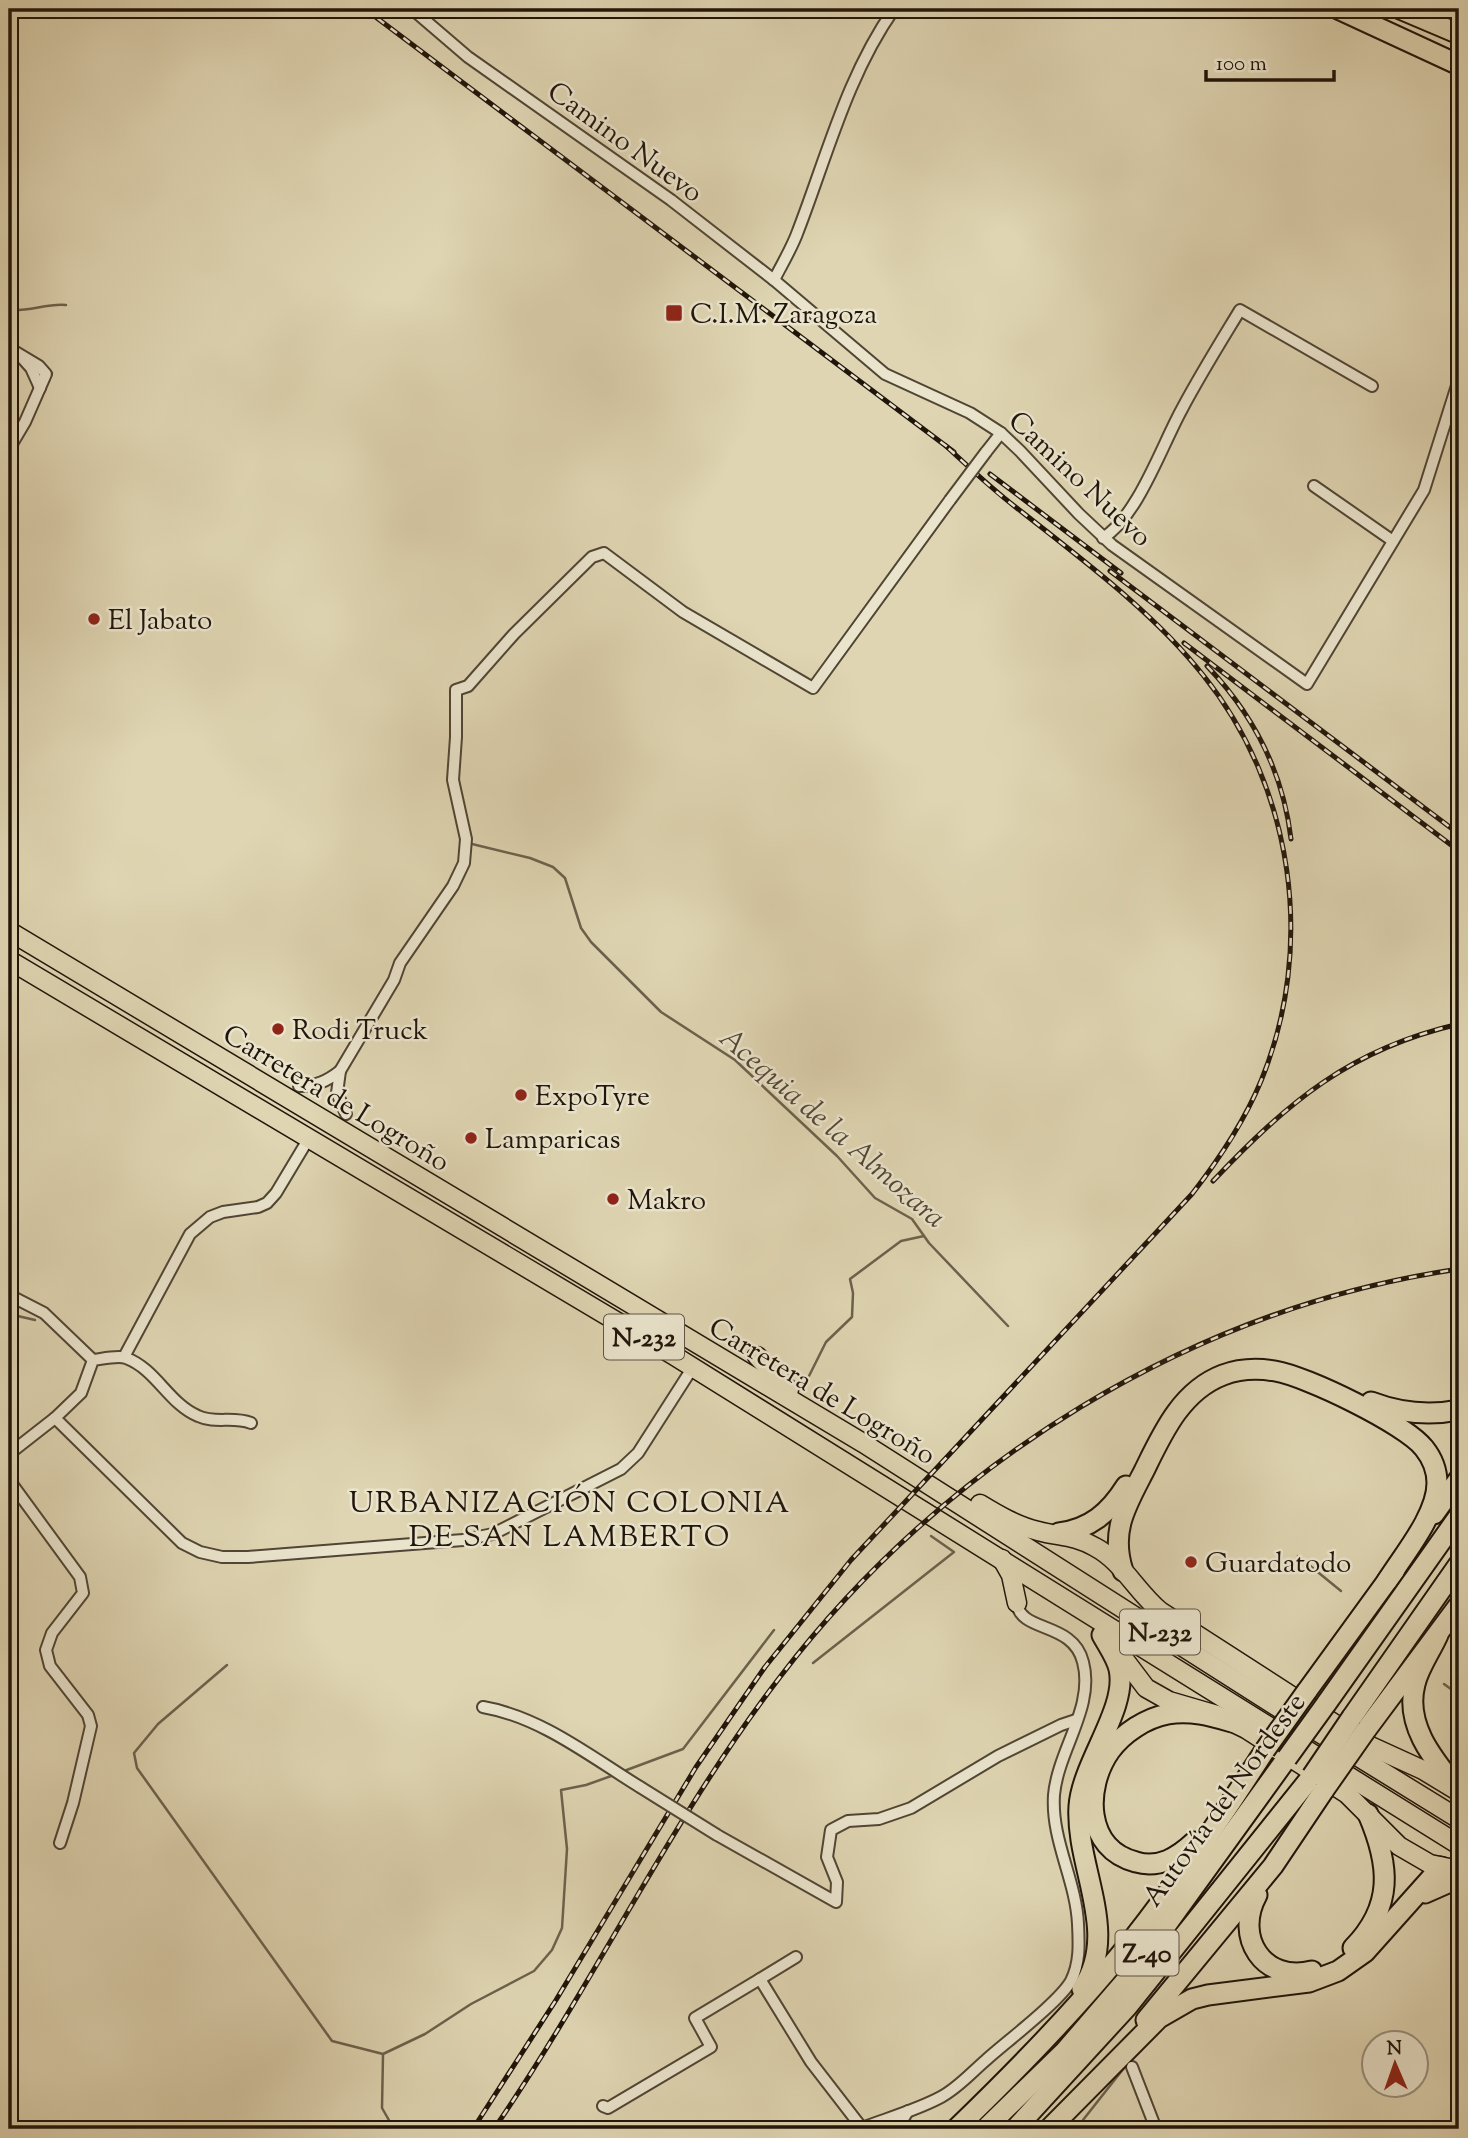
<svg xmlns="http://www.w3.org/2000/svg" width="1468" height="2138" font-family="'Sorts Mill Goudy',serif">
  <style>
    .lines { fill: none; stroke-linecap: round; stroke-linejoin: round }
    .stream { stroke: #6c614d; stroke-width: 2.5 }
    .minor-casing { stroke: #504534; stroke-width: 14 }
    .trunk-casing { stroke: #20150a; stroke-width: 21 }
    .motorway-casing { stroke: #20150a; stroke-width: 23 }
    .minor { stroke: #eae4cd; stroke-width: 10 }
    .trunk { stroke: #dfd5b2; stroke-width: 18 }
    .motorway { stroke: #dfd5b2; stroke-width: 19 }
    .rail-casing { stroke: #20150a; stroke-width: 5 }
    .rail { stroke: #eae4cd; stroke-width: 2.5; stroke-dasharray: 8; stroke-linecap: butt }
    .minor-bridge-casing { stroke: #504534; stroke-width: 14; stroke-linecap: butt }
    .motorway-bridge-casing { stroke: #20150a; stroke-width: 23; stroke-linecap: butt }
    .minor-bridge { stroke: #eae4cd; stroke-width: 10 }
    .motorway-bridge { stroke: #dfd5b2; stroke-width: 19 }
    .poi-dot { fill: #8f2418; stroke: #eae4cd; stroke-width: 2.5 }
    .labels { text-anchor: middle; stroke-width: 5; stroke-linejoin: round; paint-order: stroke }
    .shield { fill: #eae4cd; stroke: #5d5344; stroke-width: 2 }
    .shield-label { font-size: 26px; font-weight: bold; fill: #20150a }
    .street-label { font-size: 28px; fill: #20150a; stroke: #eae4cd }
    .poi-label { font-size: 28px; fill: #20150a; stroke: #eae4cd; text-anchor: start }
    .water-label { font-size: 30px; font-style: italic; fill: #524836; stroke: #eae4cd }
    .neighbourhood-label { font-size: 30px; letter-spacing: 2px; fill: #20150a; stroke: #eae4cd }
  </style>
  <rect width="100%" height="100%" fill="#dfd5b2"/>
  <filter id="stains"><feTurbulence type="fractalNoise" baseFrequency=".00286" numOctaves="4"/><feColorMatrix values="0 0 0 0 .2 0 0 0 0 .09 0 0 0 0 .02 0 0 0 .5 -.17"/></filter>
  <radialGradient id="worn" r=".72"><stop offset=".6" stop-color="#630" stop-opacity="0"/><stop offset="1" stop-color="#630" stop-opacity=".3"/></radialGradient>
  <g class="lines">
    <g class="stream">
      <path d="M9 310C29 312 47 303 66 305"/>
      <path d="M472 844 530 858 553 867 565 878 581 928 591 942 661 1012 735 1060 837 1156 875 1198 912 1219 929 1243 1008 1326"/>
      <path d="M9 1314 35 1320"/>
      <path d="M809 1376 826 1342 852 1317 853 1293 850 1279 901 1241 924 1236"/>
      <path d="M1298 1556 1341 1591"/>
      <path d="M813 1663 954 1552 931 1536"/>
      <path d="M227 1665 158 1724 134 1753 137 1768 332 2041 383 2054 425 2034 471 2004 534 1971 552 1950 562 1928 567 1849 561 1790 586 1785 614 1775"/>
      <path d="M1444 1684 1459 1695"/>
      <path d="M624 1771 683 1749 774 1630"/>
      <path d="M383 2055 382 2108 394 2129"/>
      <path d="M1083 2120 1124 2068"/>
    </g>
    <defs>
      <g id="minor">
        <path d="M412 9 468 57 671 200 774 280 885 374 970 413 1001 433 1020 451 1079 514 1112 545 1307 684 1424 490 1459 379"/>
        <path d="M774 280C782 264 792 248 798 231 827 156 847 76 894 9"/>
        <path d="M9 348 39 366 46 374 25 422 9 449"/>
        <path d="M23 359 31 368 40 388"/>
        <path d="M986 452 1001 433"/>
        <path d="M1314 486 1393 541"/>
        <path d="M1103 538C1138 516 1162 445 1182 409 1200 375 1220 343 1240 310L1372 386"/>
        <path d="M340 1071 394 980 400 963 453 886 464 863 466 839 453 780 456 737V690L468 686 514 634 592 557 604 553 683 612 813 688 950 500"/>
        <path d="M299 1086C317 1086 327 1081 340 1071L337 1093 346 1114"/>
        <path d="M9 1295 44 1313 93 1360"/>
        <path d="M124 1357 190 1234 210 1217 223 1212 258 1207 267 1203 276 1193 309 1138"/>
        <path d="M55 1418 182 1543 200 1552 222 1557H248L463 1540 493 1534 621 1469 638 1453 693 1367"/>
        <path d="M9 1454 55 1418 81 1393 93 1360C102 1359 118 1355 126 1358 156 1369 169 1404 198 1416 215 1424 233 1416 251 1423"/>
        <path d="M9 1480 80 1577 83 1593 52 1633 46 1650 50 1666 88 1715 91 1726 73 1803 60 1843"/>
        <path d="M483 1707C541 1717 591 1757 640 1787"/>
        <path d="M717 1835 836 1902 837 1882 827 1857 831 1830 848 1821 879 1819 911 1808 998 1756 1061 1725 1076 1720"/>
        <path d="M796 1957 760 1979 811 2062 862 2128C888 2118 917 2110 941 2097 958 2088 972 2072 986 2060 1006 2042 1059 2002 1071 1981 1080 1963 1079 1944 1078 1924 1076 1880 1051 1840 1054 1795 1058 1750 1095 1707 1083 1662 1073 1621 1020 1633 1017 1603"/>
        <path d="M1132 2067 1156 2129"/>
        <path d="M603 2106 608 2108 711 2047 695 2018 760 1979"/>
        <path d="M897 2129 908 2111"/>
      </g>
      <g id="trunk">
        <path d="M9 931 863 1443 1263 1698 1459 1819"/>
        <path d="M9 960 673 1355 1459 1845"/>
        <path d="M757 1356 789 1390"/>
        <path d="M980 1504C998 1515 1017 1526 1038 1531 1060 1537 1074 1535 1095 1547 1122 1561 1136 1591 1160 1611L1366 1744 1423 1770 1456 1790"/>
        <path d="M1002 1559 1011 1575 1017 1603"/>
        <path d="M1115 1647 1146 1688 1169 1701 1217 1715 1246 1729 1347 1794 1399 1846 1430 1864 1459 1870"/>
      </g>
      <g id="motorway">
        <path d="M1338 9 1459 65"/>
        <path d="M1400 9 1459 34"/>
        <path d="M1371 1402C1400 1413 1429 1416 1459 1410"/>
        <path d="M1434 1514 1459 1479"/>
        <path d="M1059 1533C1090 1529 1109 1513 1126 1486"/>
        <path d="M1123 1571C1110 1531 1126 1506 1144 1471 1162 1434 1181 1391 1223 1375 1239 1369 1257 1368 1275 1371 1306 1376 1405 1424 1424 1448 1432 1458 1437 1471 1437 1483 1437 1515 1404 1554 1387 1581"/>
        <path d="M1438 1635C1431 1651 1419 1667 1415 1684 1404 1726 1435 1761 1459 1791"/>
        <path d="M1307 1691 1395 1570"/>
        <path d="M1326 1704 1459 1516"/>
        <path d="M1352 1717 1459 1564"/>
        <path d="M1366 1730 1459 1605"/>
        <path d="M1194 1842C1178 1857 1159 1869 1136 1862 1085 1849 1084 1788 1110 1751 1123 1733 1146 1718 1168 1714 1190 1710 1211 1716 1232 1722"/>
        <path d="M1425 1893 1459 1878"/>
        <path d="M1257 1895C1234 1937 1263 1983 1312 1971"/>
        <path d="M1353 1948C1394 1906 1390 1865 1368 1814"/>
        <path d="M1082 1989C1121 1933 1075 1867 1079 1806 1082 1763 1128 1708 1119 1669 1116 1657 1108 1646 1102 1635"/>
        <path d="M1146 2020 1273 1866 1324 1790"/>
        <path d="M956 2129C1013 2074 1070 2016 1120 1955 1173 1890 1220 1820 1265 1750"/>
        <path d="M985 2129 1065 2051 1128 1978 1287 1758"/>
        <path d="M1015 2129 1127 2007 1312 1776"/>
        <path d="M1049 2129 1159 2018 1192 1999 1208 1995 1309 1982 1338 1971 1365 1952 1441 1867"/>
      </g>
    </defs>
    <use href="#minor" class="minor-casing"/>
    <use href="#trunk" class="trunk-casing"/>
    <use href="#motorway" class="motorway-casing"/>
    <use href="#minor" class="minor"/>
    <use href="#trunk" class="trunk"/>
    <use href="#motorway" class="motorway"/>
    <defs>
      <g id="rail">
        <path d="M365 9 954 452"/>
        <path d="M990 474 1121 573"/>
        <path d="M1110 571 1459 834"/>
        <path d="M1184 643 1459 851"/>
        <path d="M1207 666C1253 714 1283 772 1291 839"/>
        <path d="M1213 1181C1288 1102 1350 1049 1459 1024"/>
        <path d="M473 2129 556 2000 696 1767 765 1667 851 1560 1192 1194C1220 1158 1244 1122 1261 1081 1316 947 1294 788 1203 675 1154 613 1084 561 1022 512 995 492 971 469 946 446"/>
        <path d="M494 2129C595 1982 671 1819 780 1677 943 1463 1191 1308 1459 1269"/>
      </g>
    </defs>
    <use href="#rail" class="rail-casing"/>
    <use href="#rail" class="rail"/>
    <defs>
      <g id="minor-bridge">
        <path d="M950 500 986 452"/>
        <path d="M640 1787 717 1835"/>
      </g>
      <g id="motorway-bridge">
        <path d="M1265 1750 1307 1691"/>
        <path d="M1287 1758 1326 1704"/>
        <path d="M1312 1776 1352 1717"/>
        <path d="M1324 1790 1366 1730"/>
      </g>
    </defs>
    <use href="#minor-bridge" class="minor-bridge-casing"/>
    <use href="#motorway-bridge" class="motorway-bridge-casing"/>
    <use href="#minor-bridge" class="minor-bridge"/>
    <use href="#motorway-bridge" class="motorway-bridge"/>
  </g>
  <g class="poi-dot">
    <rect x="665" y="304" width="18" height="18" rx="3.5"/>
    <circle cx="94" cy="619" r="7"/>
    <circle cx="278" cy="1029" r="7"/>
    <circle cx="521" cy="1095" r="7"/>
    <circle cx="471" cy="1138" r="7"/>
    <circle cx="613" cy="1199" r="7"/>
    <circle cx="1191" cy="1562" r="7"/>
  </g>
  <g class="labels">
    <g class="shield">
      <rect x="604" y="1314.5" width="80" height="45" rx="5"/>
      <rect x="1120" y="1609.5" width="80" height="45" rx="5"/>
      <rect x="1115.5" y="1930.5" width="63" height="45" rx="5"/>
    </g>
    <g class="shield-label">
      <text x="644" y="1346">N-232</text>
      <text x="1160" y="1641">N-232</text>
      <text x="1147" y="1962">Z-40</text>
    </g>
    <g class="street-label">
      <text transform="translate(626 141) rotate(36)" y="10">Camino Nuevo</text>
      <text transform="translate(1081 478) rotate(43)" y="10">Camino Nuevo</text>
      <text transform="translate(337 1097) rotate(31)" y="10">Carretera de Logroño</text>
      <text transform="translate(823 1390) rotate(31)" y="10">Carretera de Logroño</text>
      <text transform="translate(1223 1799) rotate(-54)" y="10">Autovía del Nordeste</text>
    </g>
    <g class="poi-label">
      <text x="690" y="323">C.I.M. Zaragoza</text>
      <text x="108" y="629">El Jabato</text>
      <text x="292" y="1039">Rodi Truck</text>
      <text x="535" y="1105">ExpoTyre</text>
      <text x="485" y="1148">Lamparicas</text>
      <text x="627" y="1209">Makro</text>
      <text x="1205" y="1572">Guardatodo</text>
    </g>
    <g class="water-label">
      <text transform="translate(833 1127) rotate(41)" y="10">Acequia de la Almozara</text>
    </g>
    <g class="neighbourhood-label">
      <text x="570" y="1512">URBANIZACIÓN COLONIA<tspan x="570" dy="34">DE SAN LAMBERTO</tspan></text>
    </g>
  </g>
  <rect width="1468" height="2138" fill="none" stroke="#dfd5b2" stroke-width="35"/>
  <rect x="10" y="10" width="1447" height="2117" fill="none" stroke="#20150a" stroke-width="3.5"/>
  <rect x="18" y="18" width="1433" height="2103" fill="none" stroke="#20150a" stroke-width="2"/>
  <g transform="translate(1395 2064) rotate(358)"><circle r="33" fill="#eae4cd" stroke="#99917f" stroke-width="2"/>
  <path d="M0-5L12 26L0 18L-12 26Z" fill="#8f2418"/>
  <text y="-10" font-size="19" font-weight="bold" text-anchor="middle" fill="#20150a">N</text>
  </g>
  <path d="M1206 70v10h128v-10" fill="none" stroke="#20150a" stroke-width="3.5"/>
  <text x="1216" y="70" font-size="21" fill="#20150a" stroke="#eae4cd" stroke-width="5" paint-order="stroke">100 m</text>
  <rect width="100%" height="100%" filter="url(#stains)"/>
  <rect width="100%" height="100%" fill="url(#worn)"/>
</svg>
